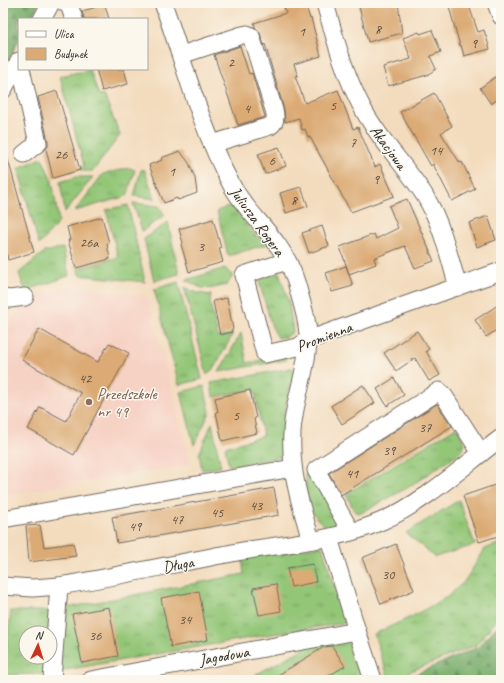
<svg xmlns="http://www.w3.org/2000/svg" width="504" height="683" font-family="Caveat,sans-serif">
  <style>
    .built { fill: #f6d2c4 }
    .grass { fill: url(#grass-tufts); stroke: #5f7851; fill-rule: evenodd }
    .forest { fill: url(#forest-firs); stroke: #506b4a }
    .building { fill: #dbaa75 }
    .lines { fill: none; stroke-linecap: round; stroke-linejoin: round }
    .minor-casing { stroke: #71695e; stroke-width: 19 }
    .minor { stroke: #fff; stroke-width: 17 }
    .education-dot { fill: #8d6e63; stroke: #fbf7ec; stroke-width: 1.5 }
    .labels { text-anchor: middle; stroke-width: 3; stroke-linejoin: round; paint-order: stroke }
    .number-label { font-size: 14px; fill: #574b3e }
    .street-label { font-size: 16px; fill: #2b2b2b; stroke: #fbf7ec }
    .education-label { font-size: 16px; fill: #785e54; stroke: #fbf7ec; text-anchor: start }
  </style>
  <defs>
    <pattern id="grass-tufts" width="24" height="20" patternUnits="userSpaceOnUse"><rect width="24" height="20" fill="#93c677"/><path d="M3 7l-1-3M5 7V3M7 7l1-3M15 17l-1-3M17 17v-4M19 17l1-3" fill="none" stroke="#78a162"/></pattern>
    <pattern id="forest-firs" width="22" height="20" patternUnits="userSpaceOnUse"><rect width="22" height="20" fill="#76ab68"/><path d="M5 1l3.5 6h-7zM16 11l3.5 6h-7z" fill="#618b56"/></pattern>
  </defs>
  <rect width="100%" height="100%" fill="#fbf7ec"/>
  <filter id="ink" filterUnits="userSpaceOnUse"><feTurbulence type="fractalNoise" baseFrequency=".025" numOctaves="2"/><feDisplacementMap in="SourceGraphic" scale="8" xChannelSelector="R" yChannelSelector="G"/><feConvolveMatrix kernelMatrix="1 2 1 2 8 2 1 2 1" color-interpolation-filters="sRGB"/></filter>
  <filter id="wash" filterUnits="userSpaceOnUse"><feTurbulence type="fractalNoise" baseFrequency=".012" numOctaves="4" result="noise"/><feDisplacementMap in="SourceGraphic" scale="16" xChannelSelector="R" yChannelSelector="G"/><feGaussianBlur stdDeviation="0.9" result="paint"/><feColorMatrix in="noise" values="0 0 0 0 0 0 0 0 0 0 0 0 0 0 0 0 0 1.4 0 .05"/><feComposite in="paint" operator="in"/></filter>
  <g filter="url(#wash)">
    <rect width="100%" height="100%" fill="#f3dcbe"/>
    <path class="built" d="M71 286 147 296 191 465 3 495V340L21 302Z"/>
    <g class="grass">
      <path d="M90 70 99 96 104 95 120 135 93 171H83L80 169 84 166 60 76Z"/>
      <path d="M42 158 52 181 59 222 39 245 18 168Z"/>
      <path d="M129 168 135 170 127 196 75 211 103 174Z"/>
      <path d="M144 169 155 199 134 196 141 170Z"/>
      <path d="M76 177H93L65 212 60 182Z"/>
      <path d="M133 203 159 206 165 215 142 231Z"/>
      <path d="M128 205 145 282 79 275 78 269 118 257 106 210Z"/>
      <path d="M232 205 254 234 267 244 228 256 217 211Z"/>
      <path d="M168 222 179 274 154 281 144 239Z"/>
      <path d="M63 248 69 276 25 291 19 273 44 252Z"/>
      <path d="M225 268 233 276 227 285C205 290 205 291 186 280Z"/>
      <path d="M279 272 289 303 293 332 286 337 278 338 272 327 259 281 262 278Z"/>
      <path d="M178 282 202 379 179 385 154 289Z"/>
      <path d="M184 287 197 293 211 295 210 302 218 337 233 334 214 368 207 375Z"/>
      <path d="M241 333 247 363 285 355 286 360 219 372Z"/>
      <path d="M292 368 295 372C284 401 282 427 283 457L229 466 225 447 263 436 254 389 213 397 211 383Z"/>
      <path d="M204 386 210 412 194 445 181 392Z"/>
      <path d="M212 423 221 467 202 470 199 454Z"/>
      <path d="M456 427 465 443 462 451 409 487 361 513 355 512 346 494Z"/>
      <path d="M314 473 338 525C319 534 308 505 306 490 305 485 306 479 305 474Z"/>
      <path d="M459 500 475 545 435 557 406 533Z"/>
      <path d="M501 543V615L476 645 389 680 374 634 413 616 447 597 464 582 485 549Z"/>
      <path d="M322 546 346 623 273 634 42 674 3 675 11 611H50L244 574 242 558ZM26 633H50V657H26Z"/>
      <path d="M351 637 364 680H246L321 639Z"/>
    </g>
    <g class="forest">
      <path d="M3 3H39L31 19H19V40L3 70Z"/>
      <path d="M501 622V680H402L478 647Z"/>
    </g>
    <g id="blocks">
      <g class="building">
        <path d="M297 3H305L310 19 311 18 321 56 294 64 298 76H295L305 103 338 90 353 129 358 127 375 167 380 164 394 196 351 212 310 137H308L305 129 302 130 299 118 285 122 284 110 265 44 264 45 260 33 255 27 254 23 286 13 284 7Z"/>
        <path d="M358 3H398L402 33 368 42Z"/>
        <path d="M448 3H468L478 32 484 30 490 49 464 56 461 45 460 46Z"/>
        <path d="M105 5 109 19H84L82 11Z"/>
        <path d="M432 30 441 52 430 56 436 69 427 75 388 86 383 67 411 59 403 38 419 32 420 34Z"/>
        <path d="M240 46 249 74 252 73 265 117 238 125 214 55Z"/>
        <path d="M96 69H124L128 84 102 91Z"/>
        <path d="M501 73V97L491 104 480 88Z"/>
        <path d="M57 91 80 170 53 178 46 149 48 146V141L38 97Z"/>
        <path d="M434 93 452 126 441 133 460 163 462 162 475 189 452 201 433 164 431 166 400 112Z"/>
        <path d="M279 147 286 166 265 174 258 154Z"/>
        <path d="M180 151 189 163 195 178 197 193 178 200 177 198 164 203 149 165 162 160 161 158Z"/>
        <path d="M3 156H7L34 252 8 260 3 241Z"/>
        <path d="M301 187 308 206 286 213 280 193Z"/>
        <path d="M407 199 434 261 415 268 405 246 374 258 376 264 349 274 340 247 374 234 376 239 398 228 389 206Z"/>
        <path d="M488 216 496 240 477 247 469 223Z"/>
        <path d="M102 217 109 243 107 244 110 259 76 268 68 240H70L67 227Z"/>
        <path d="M213 219 221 248H219L223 262 189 272 181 244 183 243 179 229Z"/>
        <path d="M322 226 329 246 309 253 302 233Z"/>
        <path d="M346 266 353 286 332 292 326 273Z"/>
        <path d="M227 298 233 329 231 330 232 332 220 335 213 301Z"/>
        <path d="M501 303V327L486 337 475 320Z"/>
        <path d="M39 329 98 362 109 343 129 353 74 455 28 429 40 407 66 421 81 393 22 360Z"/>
        <path d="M417 331 429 349 426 351 440 375 429 381 415 358 396 371 384 353Z"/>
        <path d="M394 378 404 395 387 406 377 389Z"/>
        <path d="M363 385 375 403 342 424 331 406Z"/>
        <path d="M250 390 256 418 254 419 257 433 222 441 216 412H218L215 398Z"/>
        <path d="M437 404 452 426 341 495 329 473Z"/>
        <path d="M498 484 501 492V535L479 542 463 496Z"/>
        <path d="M274 488 279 515 117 543 112 517Z"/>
        <path d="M40 525 44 547 73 543 76 556 29 562 26 526Z"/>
        <path d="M396 544 414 590 381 604 362 558Z"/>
        <path d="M313 564 316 582 291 587 287 568Z"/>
        <path d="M276 584 281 611 259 615 253 588Z"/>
        <path d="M199 591 208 640 171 647 161 598Z"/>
        <path d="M109 607 118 656 82 663 72 614Z"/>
        <path d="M332 646 345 666 322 680H270L324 647Z"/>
      </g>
    </g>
  </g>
  <g filter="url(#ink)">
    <use href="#blocks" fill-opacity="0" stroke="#71695e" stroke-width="1"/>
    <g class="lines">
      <defs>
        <g id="minor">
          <path d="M65 3 69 5 74 19"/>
          <path d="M163 3C184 63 201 128 231 184 243 207 264 225 279 247 289 261 296 279 300 296 304 310 309 327 308 341 307 373 293 402 292 433 290 472 300 503 311 540"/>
          <path d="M325 3C335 39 345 76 363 109 380 141 406 166 425 196 442 224 449 256 458 287"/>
          <path d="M496 3 501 16"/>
          <path d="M42 19 51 3"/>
          <path d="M181 55 242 35 247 34 251 36 274 110C276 117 276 122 270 126L212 144"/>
          <path d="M21 69 38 143 24 154"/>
          <path d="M3 90 19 61"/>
          <path d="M287 261 244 275 265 354 298 347 308 340 501 271"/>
          <path d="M3 298 10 299 25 297"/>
          <path d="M3 519 293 468"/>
          <path d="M351 532 316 470 439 391 444 396 481 453"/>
          <path d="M329 538 357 631 373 680"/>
          <path d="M3 586 33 588 59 586C119 576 178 563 237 552 286 543 337 541 382 521 425 502 463 466 501 438"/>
          <path d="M52 680 59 586"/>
          <path d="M91 680 357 631"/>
        </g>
      </defs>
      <use href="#minor" class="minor-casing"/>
      <use href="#minor" class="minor"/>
    </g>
  </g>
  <circle class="education-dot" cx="89" cy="402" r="4"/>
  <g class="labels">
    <g class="number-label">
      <text x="378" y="34">8</text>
      <text x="302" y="36">1</text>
      <text x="474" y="48">9</text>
      <text x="231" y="67">2</text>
      <text x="333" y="110">5</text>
      <text x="247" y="113">4</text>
      <text x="353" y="147">7</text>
      <text x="436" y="155">14</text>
      <text x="61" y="159">26</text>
      <text x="272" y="165">6</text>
      <text x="172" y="176">1</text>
      <text x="376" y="184">9</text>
      <text x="294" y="205">8</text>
      <text x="89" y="247">26a</text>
      <text x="201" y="251">3</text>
      <text x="85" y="383">42</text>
      <text x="236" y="420">5</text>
      <text x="425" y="432">37</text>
      <text x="389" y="455">39</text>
      <text x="352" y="478">41</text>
      <text x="256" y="510">43</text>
      <text x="217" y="517">45</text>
      <text x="177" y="524">47</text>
      <text x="135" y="531">49</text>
      <text x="388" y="579">30</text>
      <text x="185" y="624">34</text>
      <text x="95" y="640">36</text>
    </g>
    <g class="street-label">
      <text transform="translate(389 147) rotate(54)" y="6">Akacjowa</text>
      <text transform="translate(258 221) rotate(54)" y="6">Juliusza Rogera</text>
      <text transform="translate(324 336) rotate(-21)" y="6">Promienna</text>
      <text transform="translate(178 564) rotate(-11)" y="6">Długa</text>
      <text transform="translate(224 655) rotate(-10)" y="6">Jagodowa</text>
    </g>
    <g class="education-label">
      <text x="97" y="399">Przedszkole<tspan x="97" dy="18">nr 49</tspan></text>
    </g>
  </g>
  <rect width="504" height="683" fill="none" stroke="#fbf7ec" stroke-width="16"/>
  <rect x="18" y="18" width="130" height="52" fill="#fbf7ec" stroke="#a8a59f"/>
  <rect x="26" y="31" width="20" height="6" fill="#ffffff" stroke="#a8a59f"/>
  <text x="54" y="38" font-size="12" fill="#2b2b2b">Ulica</text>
  <rect x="26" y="48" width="20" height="12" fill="#dbaa75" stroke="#a8a59f"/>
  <text x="54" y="58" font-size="12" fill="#2b2b2b">Budynek</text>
  <g transform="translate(38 645) rotate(4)"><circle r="19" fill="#fbf7ec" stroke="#a8a59f"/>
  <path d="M0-3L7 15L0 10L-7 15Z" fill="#c8321e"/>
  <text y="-6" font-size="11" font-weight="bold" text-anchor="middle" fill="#2b2b2b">N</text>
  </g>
</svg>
